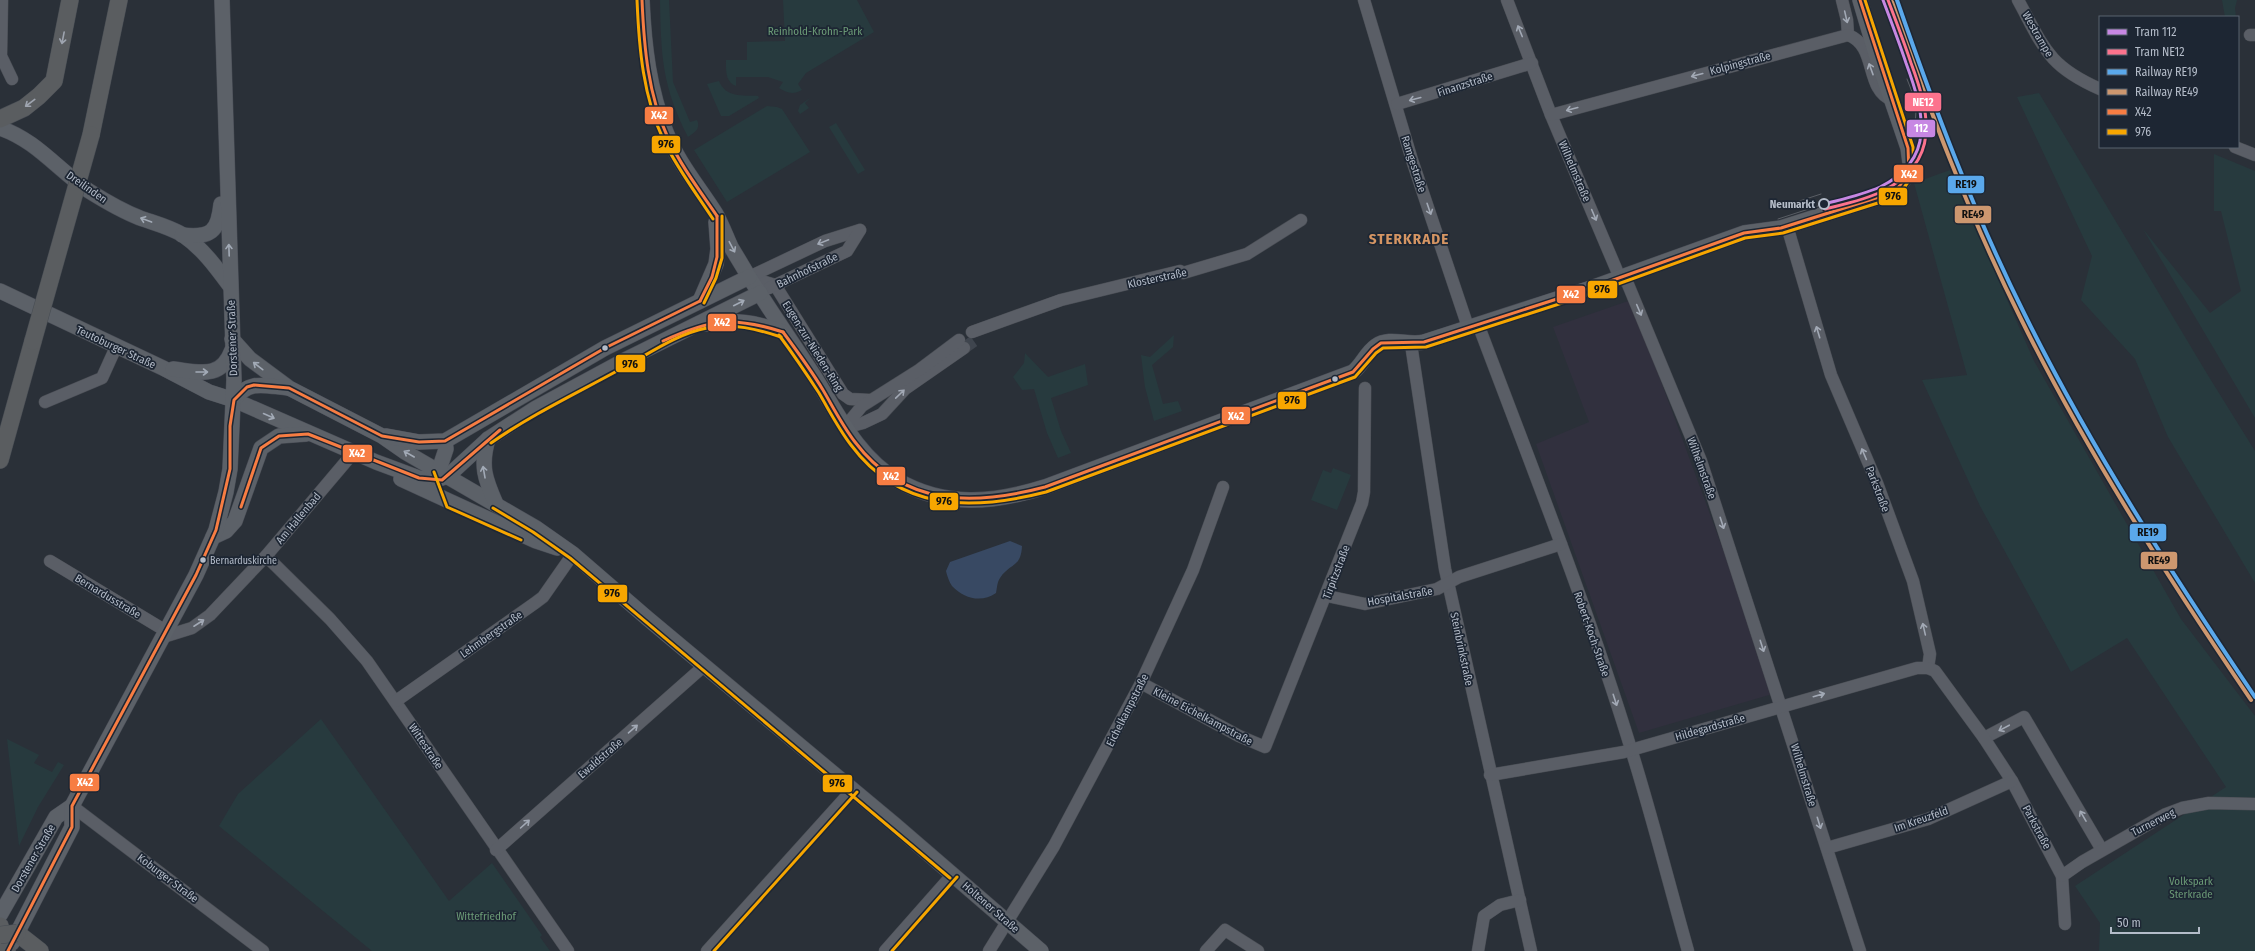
<svg xmlns="http://www.w3.org/2000/svg" width="2255" height="951" font-family="'Fira Sans Condensed',sans-serif">
  <style>
    .medical { fill: #31303e }
    .green { fill: #273a3e }
    .water { fill: #384963 }
    .lines { fill: none; stroke-linecap: round; stroke-linejoin: round }
    .minor-tunnel { stroke: #3f454e; stroke-width: 12; stroke-dasharray: 12 6; stroke-linecap: butt }
    .minor-casing { stroke: #484c53; stroke-width: 13 }
    .major-casing { stroke: #484c55; stroke-width: 16 }
    .highway-casing { stroke: #474c53; stroke-width: 18 }
    .minor { stroke: #5a5e66; stroke-width: 12 }
    .major { stroke: #5c6168; stroke-width: 15 }
    .highway { stroke: #5a5d60; stroke-width: 17 }
    .tram { stroke: #595d64; stroke-width: 1 }
    .highway-bridge-casing { stroke: #474c53; stroke-width: 18; stroke-linecap: butt }
    .highway-bridge { stroke: #5a5d60; stroke-width: 17 }
    .bus-1-casing { stroke: #1d2633; stroke-width: 6 }
    .bus-2-casing { stroke: #1d2633; stroke-width: 6 }
    .bus-1 { stroke: #f77d43; stroke-width: 3 }
    .bus-2 { stroke: #f7a600; stroke-width: 3 }
    .rail-1-casing { stroke: #1d2633; stroke-width: 7 }
    .rail-2-casing { stroke: #1d2633; stroke-width: 7 }
    .rail-1 { stroke: #5aa8eb; stroke-width: 4 }
    .rail-2 { stroke: #cd976f; stroke-width: 4 }
    .tram-1-casing { stroke: #1d2633; stroke-width: 6 }
    .tram-2-casing { stroke: #1d2633; stroke-width: 6 }
    .tram-1 { stroke: #c787e3; stroke-width: 3 }
    .tram-2 { stroke: #fc738d; stroke-width: 3 }
    .oneway { stroke: #a2a9b5 }
    .oneway2 { stroke: #9ea4af }
    .oneway3 { stroke: #a2aab6 }
    .stop-dot { fill: #1d2633; stroke: #b4bcc9; stroke-width: 2 }
    .bus-dot { fill: #b4bcc9; stroke: #1d2633; stroke-width: 1.5 }
    .labels { text-anchor: middle; stroke-width: 3.5; stroke-linejoin: round; paint-order: stroke }
    .bus-label { font-size: 10px; fill: #b4bcc9; stroke: #1d2633; text-anchor: start }
    .park-label { font-size: 11px; fill: #6b9a76; stroke: #1d2633 }
    .street-label { font-size: 11px; fill: #b4bcc9; stroke: #1d2633 }
    .stop-label { font-size: 11px; font-weight: bold; fill: #b4bcc9; stroke: #1d2633; text-anchor: end }
    .district-label { font-size: 15px; font-weight: bold; letter-spacing: 1px; fill: #d59563; stroke: #1d2633 }
    .line-badge { stroke: #1d2633; stroke-width: 1.5 }
    .badge-label { font-size: 11px; text-anchor: middle; font-weight: bold; fill: #fff }
    .pale-badge-label { font-size: 11px; text-anchor: middle; font-weight: bold; fill: #111 }
  </style>
  <rect width="100%" height="100%" fill="#2a3038"/>
  <path class="medical" d="M1631 300 1776 693 1639 733 1536 444 1589 422 1553 327Z"/>
  <g class="green">
    <path d="M660 0H669L673 82 690 122 697 120C701 129 695 132 688 137 662 86 661 56 660 0Z"/>
    <path d="M783 0H857L874 32 806 73 798 84 802 90C793 95 787 93 779 88L783 82 768 77H736V86C725 82 726 70 726 60H747V42L785 41Z"/>
    <path d="M2222 0H2237L2235 8 2236 17H2225Z"/>
    <path d="M719 81C726 98 742 95 758 96L759 98 729 116H721L707 84Z"/>
    <path d="M2039 93 2209 377 2255 451V583L2168 437 2135 359 2081 300 2092 256 2017 97Z"/>
    <path d="M810 98 805 103 809 108 800 114 798 111 800 105Z"/>
    <path d="M767 106 777 107 782 109 810 152 727 202 694 150Z"/>
    <path d="M836 123 865 170 858 174 829 127Z"/>
    <path d="M2214 154 2255 171V418L2143 229 2210 313 2241 291 2221 211H2214Z"/>
    <path d="M1950 170 2034 361 2181 619 2255 716V951H2099L2100 923 2075 886 2226 787 2127 638 2071 672 1980 506 1922 380 1967 375 1914 183Z"/>
    <path d="M1174 335 1173 347 1152 365 1163 404 1178 401 1182 411 1154 421 1145 387 1141 355 1150 357Z"/>
    <path d="M1025 353 1048 377 1085 364 1088 385 1051 398 1061 431 1071 453 1058 458 1047 433 1034 389 1022 390 1013 377 1024 363Z"/>
    <path d="M1333 468 1351 475 1337 510 1311 500 1323 470 1331 473Z"/>
    <path d="M321 719 449 901 492 863 542 935 540 937 550 951H372L219 826 238 794Z"/>
    <path d="M7 739 39 755 34 763 52 772 58 762 64 765 38 807 19 846Z"/>
  </g>
  <path class="water" d="M1010 541 1022 546C1021 568 1010 563 1000 578 997 582 997 589 996 593 982 603 964 599 952 586 949 582 947 575 946 571L950 562Z"/>
  <g class="lines">
    <path class="minor-tunnel" d="M964 348 977 339"/>
    <defs>
      <g id="minor">
        <path d="M2 0 1 56 12 79"/>
        <path d="M1364 0 1412 160 1468 327"/>
        <path d="M1507 0 1551 115 1620 278 1627 282 1701 461 1860 951"/>
        <path d="M1842 0 1847 20 1848 35"/>
        <path d="M2018 0C2044 48 2048 66 2100 89"/>
        <path d="M2250 35H2255"/>
        <path d="M1397 104 1532 63"/>
        <path d="M1551 115 1848 35C1878 46 1864 89 1892 100"/>
        <path d="M2235 147 2255 155"/>
        <path d="M1787 226 1831 375 1877 483 1913 581 1930 654 1928 668"/>
        <path d="M749 277 775 285 843 394 850 399 870 400"/>
        <path d="M749 277 825 241 860 230"/>
        <path d="M769 288 847 251 860 230"/>
        <path d="M1478 324C1531 465 1587 605 1631 749 1652 816 1669 884 1688 951"/>
        <path d="M972 332 1061 300 1180 271 1183 273 1247 254 1301 220"/>
        <path d="M1411 344 1445 569 1531 951"/>
        <path d="M45 402 102 378 116 347"/>
        <path d="M844 428 863 423 882 414 905 389 964 348"/>
        <path d="M844 428 862 406 919 370 959 340"/>
        <path d="M266 556 330 619 367 661 568 951"/>
        <path d="M50 561 166 631"/>
        <path d="M1327 596 1365 604 1437 589 1459 577 1561 544"/>
        <path d="M163 637 192 628 210 615 266 556 354 452"/>
        <path d="M1141 683 1239 736 1265 747 1362 503 1364 492 1365 388"/>
        <path d="M396 701 535 603 543 597 573 554"/>
        <path d="M1984 738 2024 717 2102 850"/>
        <path d="M1490 775 1624 752 1917 668H1928L1935 671 1984 738 2012 781 2062 876 2065 924"/>
        <path d="M72 806 263 951"/>
        <path d="M1827 848 1928 819 2012 781"/>
        <path d="M496 850 704 666"/>
        <path d="M2062 876 2082 862 2166 814 2182 808 2209 803 2255 804"/>
        <path d="M707 951 853 789"/>
        <path d="M885 951 953 874"/>
        <path d="M989 951 1054 846 1141 683 1193 570 1223 487"/>
        <path d="M1206 951 1225 930 1258 951"/>
        <path d="M1478 951 1484 916 1500 905 1520 900"/>
      </g>
      <g id="major">
        <path d="M642 0C644 46 649 89 666 132 678 163 699 187 716 214 722 225 726 236 731 247 737 257 743 267 749 277 771 312 794 345 816 379 839 416 858 457 897 480 945 508 994 503 1045 487L1353 372C1362 365 1366 353 1376 346 1390 336 1408 346 1424 342L1591 288 1744 233 1781 228 1879 197 1897 189 1909 173 1910 163 1908 148 1876 54 1860 0"/>
        <path d="M0 128C36 140 58 170 89 191 105 201 122 211 140 218 154 223 170 227 183 235 203 249 216 267 230 286"/>
        <path d="M182 235C211 238 218 232 221 204"/>
        <path d="M0 291 163 368 209 392 234 400 376 462 419 478 435 480 448 476 488 439 536 408 623 361 760 293"/>
        <path d="M700 301 716 264 718 249 716 222"/>
        <path d="M705 324C736 319 754 322 783 332"/>
        <path d="M232 339 250 359 289 388 382 436 405 452 536 528 573 554 647 618 895 825 1041 951"/>
        <path d="M173 369C199 372 221 380 232 350"/>
        <path d="M234 400C249 379 265 386 288 388"/>
        <path d="M386 436 419 442 445 441 605 348 749 277"/>
        <path d="M488 439C480 466 485 479 496 504"/>
        <path d="M439 470 446 449 445 441"/>
        <path d="M401 479 536 541 557 548"/>
        <path d="M213 537 226 531 235 521 261 448 279 436 306 434"/>
        <path d="M0 915 56 817 72 806"/>
        <path d="M12 943 72 827V806L196 575 216 530 226 492 230 469 234 380 222 0"/>
      </g>
      <g id="highway">
        <path d="M0 119 24 108 39 96 54 81 70 0"/>
        <path d="M91 135 119 0"/>
        <path d="M0 460 33 341"/>
        <path d="M0 926 7 951"/>
        <path d="M17 933 40 951"/>
      </g>
    </defs>
    <use href="#minor" class="minor-casing"/>
    <use href="#major" class="major-casing"/>
    <use href="#highway" class="highway-casing"/>
    <use href="#minor" class="minor"/>
    <use href="#major" class="major"/>
    <use href="#highway" class="highway"/>
    <g class="tram">
      <path d="M1907 79 1921 115V140"/>
      <path d="M1915 126 1916 110"/>
      <path d="M1775 209 1821 194"/>
      <path d="M1778 219 1824 204"/>
    </g>
    <defs>
      <g id="highway-bridge">
        <path d="M33 341 91 135"/>
        <path d="M0 935 17 933"/>
      </g>
    </defs>
    <use href="#highway-bridge" class="highway-bridge-casing"/>
    <use href="#highway-bridge" class="highway-bridge"/>
    <defs>
      <g id="bus-1">
        <path d="M642 0C644 47 648 95 668 138 681 166 700 191 717 216"/>
        <path d="M700 301 712 277 717 257V216"/>
        <path d="M783 332C797 351 811 370 823 390 833 407 842 425 855 442 904 507 973 506 1045 487L1353 372 1373 349 1381 343 1424 342 1591 288 1744 233 1781 228 1879 197 1897 189 1909 173 1908 148 1860 0"/>
        <path d="M663 341C711 319 733 316 783 332"/>
        <path d="M241 507 261 448 279 436 308 434 419 478 442 480 500 430"/>
        <path d="M8 951 72 827V806L196 575 216 530 230 469V426L234 400 247 387 254 385 289 388 382 436 419 442 445 441 605 348 700 301"/>
      </g>
      <g id="bus-2">
        <path d="M637 0C639 48 643 97 664 141 677 168 696 193 713 219"/>
        <path d="M704 303 716 278 722 258V216"/>
        <path d="M779 335C793 354 806 373 819 393 829 410 838 428 851 445 901 512 972 511 1046 492L1355 377 1376 353 1383 348 1426 347 1593 293 1745 238 1783 233 1881 202 1900 193 1914 174 1913 147 1865 0"/>
        <path d="M491 443C531 415 575 394 617 371 646 356 675 334 707 328 733 323 757 329 781 337"/>
        <path d="M434 472 447 507 521 540"/>
        <path d="M493 508 533 532 570 558 950 878"/>
        <path d="M714 951 857 792"/>
        <path d="M892 951 957 877"/>
      </g>
    </defs>
    <use href="#bus-1" class="bus-1-casing"/>
    <use href="#bus-2" class="bus-2-casing"/>
    <use href="#bus-1" class="bus-1"/>
    <use href="#bus-2" class="bus-2"/>
    <defs>
      <path id="rail-1" d="M1897 0C1934 107 1974 213 2025 315 2091 448 2172 574 2255 697"/>
      <path id="rail-2" d="M1892 2C1929 109 1969 215 2020 317 2086 451 2167 576 2251 700"/>
    </defs>
    <use href="#rail-1" class="rail-1-casing"/>
    <use href="#rail-2" class="rail-2-casing"/>
    <use href="#rail-1" class="rail-1"/>
    <use href="#rail-2" class="rail-2"/>
    <defs>
      <path id="tram-1" d="M1824 204C1843 199 1862 195 1880 187 1937 159 1924 112 1906 63 1899 42 1891 21 1883 0"/>
      <path id="tram-2" d="M1825 209C1845 204 1865 200 1883 191 1941 161 1930 114 1911 63 1904 42 1896 21 1888 0"/>
    </defs>
    <use href="#tram-1" class="tram-1-casing"/>
    <use href="#tram-2" class="tram-2-casing"/>
    <use href="#tram-1" class="tram-1"/>
    <use href="#tram-2" class="tram-2"/>
  </g>
  <defs><path id="oneway-shaft" d="M-6 0H5M1.5-3L5.5 0L1.5 3" fill="none" stroke-width="1.6" stroke-linecap="round" stroke-linejoin="round"/></defs>
  <g class="oneway">
    <use href="#oneway-shaft" transform="translate(1846 17) rotate(77)"/>
    <use href="#oneway-shaft" transform="translate(1520 31) rotate(-112)"/>
    <use href="#oneway-shaft" transform="translate(1871 69) rotate(-110)"/>
    <use href="#oneway-shaft" transform="translate(1697 75) rotate(165)"/>
    <use href="#oneway-shaft" transform="translate(1415 99) rotate(165)"/>
    <use href="#oneway-shaft" transform="translate(1572 109) rotate(165)"/>
    <use href="#oneway-shaft" transform="translate(1429 209) rotate(71)"/>
    <use href="#oneway-shaft" transform="translate(1594 215) rotate(67)"/>
    <use href="#oneway-shaft" transform="translate(823 242) rotate(158)"/>
    <use href="#oneway-shaft" transform="translate(1639 310) rotate(67)"/>
    <use href="#oneway-shaft" transform="translate(1818 332) rotate(-107)"/>
    <use href="#oneway-shaft" transform="translate(900 394) rotate(-44)"/>
    <use href="#oneway-shaft" transform="translate(1864 454) rotate(-113)"/>
    <use href="#oneway-shaft" transform="translate(1722 523) rotate(72)"/>
    <use href="#oneway-shaft" transform="translate(199 623) rotate(-33)"/>
    <use href="#oneway-shaft" transform="translate(1924 629) rotate(-103)"/>
    <use href="#oneway-shaft" transform="translate(1762 646) rotate(72)"/>
    <use href="#oneway-shaft" transform="translate(1819 695) rotate(-16)"/>
    <use href="#oneway-shaft" transform="translate(1615 700) rotate(72)"/>
    <use href="#oneway-shaft" transform="translate(2004 728) rotate(152)"/>
    <use href="#oneway-shaft" transform="translate(633 729) rotate(-41)"/>
    <use href="#oneway-shaft" transform="translate(2083 816) rotate(-120)"/>
    <use href="#oneway-shaft" transform="translate(1819 823) rotate(73)"/>
    <use href="#oneway-shaft" transform="translate(525 824) rotate(-42)"/>
  </g>
  <g class="oneway2">
    <use href="#oneway-shaft" transform="translate(63 38) rotate(101)"/>
    <use href="#oneway-shaft" transform="translate(30 103) rotate(143)"/>
  </g>
  <g class="oneway3">
    <use href="#oneway-shaft" transform="translate(146 220) rotate(-160)"/>
    <use href="#oneway-shaft" transform="translate(732 247) rotate(62)"/>
    <use href="#oneway-shaft" transform="translate(229 250) rotate(-92)"/>
    <use href="#oneway-shaft" transform="translate(739 303) rotate(-27)"/>
    <use href="#oneway-shaft" transform="translate(258 366) rotate(-142)"/>
    <use href="#oneway-shaft" transform="translate(202 372)"/>
    <use href="#oneway-shaft" transform="translate(269 416) rotate(24)"/>
    <use href="#oneway-shaft" transform="translate(409 454) rotate(-150)"/>
    <use href="#oneway-shaft" transform="translate(484 472) rotate(-100)"/>
  </g>
  <circle class="stop-dot" cx="1824" cy="204" r="5"/>
  <g class="bus-dot">
    <circle cx="605" cy="348" r="3.5"/>
    <circle cx="1335" cy="379" r="3.5"/>
    <circle cx="203" cy="560" r="3.5"/>
  </g>
  <g class="labels">
    <g class="bus-label">
      <text x="210" y="564">Bernarduskirche</text>
    </g>
    <g class="park-label">
      <text x="815" y="35">Reinhold-Krohn-Park</text>
      <text x="2191" y="885">Volkspark<tspan x="2191" dy="13">Sterkrade</tspan></text>
      <text x="486" y="920">Wittefriedhof</text>
    </g>
    <g class="street-label">
      <text transform="translate(2038 34) rotate(60)" y="4">Westrampe</text>
      <text transform="translate(1740 63) rotate(-15)" y="4">Kolpingstraße</text>
      <text transform="translate(1465 84) rotate(-18)" y="4">Finanzstraße</text>
      <text transform="translate(1414 164) rotate(72)" y="4">Ramgestraße</text>
      <text transform="translate(1575 171) rotate(67)" y="4">Wilhelmstraße</text>
      <text transform="translate(87 187) rotate(35)" y="4">Dreilinden</text>
      <text transform="translate(807 270) rotate(-26)" y="4">Bahnhofstraße</text>
      <text transform="translate(1157 278) rotate(-12)" y="4">Klosterstraße</text>
      <text transform="translate(232 338) rotate(-92)" y="4">Dorstener Straße</text>
      <text transform="translate(813 346) rotate(58)" y="4">Eugen-zur-Nieden-Ring</text>
      <text transform="translate(116 347) rotate(25)" y="4">Teutoburger Straße</text>
      <text transform="translate(1702 468) rotate(70)" y="4">Wilhelmstraße</text>
      <text transform="translate(1878 489) rotate(69)" y="4">Parkstraße</text>
      <text transform="translate(298 518) rotate(-50)" y="4">Am Hallenbad</text>
      <text transform="translate(1336 572) rotate(-69)" y="4">Tirpitzstraße</text>
      <text transform="translate(108 596) rotate(31)" y="4">Bernardusstraße</text>
      <text transform="translate(1400 596) rotate(-10)" y="4">Hospitalstraße</text>
      <text transform="translate(491 634) rotate(-35)" y="4">Lehmbergstraße</text>
      <text transform="translate(1592 634) rotate(71)" y="4">Robert-Koch-Straße</text>
      <text transform="translate(1462 649) rotate(78)" y="4">Steinbrinkstraße</text>
      <text transform="translate(1127 710) rotate(-63)" y="4">Eichelkampstraße</text>
      <text transform="translate(1203 716) rotate(28)" y="4">Kleine Eichelkampstraße</text>
      <text transform="translate(1710 727) rotate(-16)" y="4">Hildegardstraße</text>
      <text transform="translate(426 746) rotate(56)" y="4">Wittestraße</text>
      <text transform="translate(600 758) rotate(-41)" y="4">Ewaldstraße</text>
      <text transform="translate(1804 775) rotate(73)" y="4">Wilhelmstraße</text>
      <text transform="translate(1921 819) rotate(-19)" y="4">Im Kreuzfeld</text>
      <text transform="translate(2153 822) rotate(-27)" y="4">Turnerweg</text>
      <text transform="translate(2037 827) rotate(62)" y="4">Parkstraße</text>
      <text transform="translate(33 858) rotate(-60)" y="4">Dorstener Straße</text>
      <text transform="translate(168 878) rotate(37)" y="4">Koburger Straße</text>
      <text transform="translate(991 907) rotate(41)" y="4">Holtener Straße</text>
    </g>
    <g class="stop-label">
      <text x="1815" y="208">Neumarkt</text>
    </g>
    <g class="district-label">
      <text x="1409" y="244">STERKRADE</text>
    </g>
  </g>
  <g class="line-badge">
    <rect x="1904" y="92" width="38" height="20" rx="4" fill="#fc738d"/>
    <rect x="644" y="106" width="30" height="19" rx="4" fill="#f77d43"/>
    <rect x="1906" y="119" width="30" height="19" rx="4" fill="#c787e3"/>
    <rect x="651" y="135" width="30" height="19" rx="4" fill="#f7a600"/>
    <rect x="1893" y="164" width="31" height="19" rx="4" fill="#f77d43"/>
    <rect x="1947" y="175" width="38" height="19" rx="4" fill="#5aa8eb"/>
    <rect x="1878" y="187" width="30" height="19" rx="4" fill="#f7a600"/>
    <rect x="1954" y="205" width="38" height="19" rx="4" fill="#cd976f"/>
    <rect x="1587" y="280" width="31" height="19" rx="4" fill="#f7a600"/>
    <rect x="1556" y="285" width="30" height="19" rx="4" fill="#f77d43"/>
    <rect x="707" y="313" width="30" height="19" rx="4" fill="#f77d43"/>
    <rect x="615" y="354" width="31" height="19" rx="4" fill="#f7a600"/>
    <rect x="1277" y="391" width="30" height="19" rx="4" fill="#f7a600"/>
    <rect x="1221" y="406" width="30" height="19" rx="4" fill="#f77d43"/>
    <rect x="342" y="444" width="31" height="19" rx="4" fill="#f77d43"/>
    <rect x="876" y="466" width="30" height="20" rx="4" fill="#f77d43"/>
    <rect x="929" y="492" width="30" height="19" rx="4" fill="#f7a600"/>
    <rect x="2129" y="523" width="38" height="19" rx="4" fill="#5aa8eb"/>
    <rect x="2140" y="551" width="38" height="19" rx="4" fill="#cd976f"/>
    <rect x="597" y="584" width="31" height="19" rx="4" fill="#f7a600"/>
    <rect x="69" y="773" width="31" height="19" rx="4" fill="#f77d43"/>
    <rect x="822" y="774" width="31" height="19" rx="4" fill="#f7a600"/>
  </g>
  <g class="badge-label">
    <text x="1923" y="106">NE12</text>
    <text x="659" y="119">X42</text>
    <text x="1921" y="132">112</text>
    <text x="1909" y="178">X42</text>
    <text x="1571" y="298">X42</text>
    <text x="722" y="326">X42</text>
    <text x="1236" y="420">X42</text>
    <text x="357" y="457">X42</text>
    <text x="891" y="480">X42</text>
    <text x="85" y="786">X42</text>
  </g>
  <g class="pale-badge-label">
    <text x="666" y="148">976</text>
    <text x="1966" y="188">RE19</text>
    <text x="1893" y="200">976</text>
    <text x="1973" y="218">RE49</text>
    <text x="1602" y="293">976</text>
    <text x="630" y="368">976</text>
    <text x="1292" y="404">976</text>
    <text x="944" y="505">976</text>
    <text x="2148" y="536">RE19</text>
    <text x="2159" y="564">RE49</text>
    <text x="612" y="597">976</text>
    <text x="837" y="787">976</text>
  </g>
  <rect x="2099" y="16" width="140" height="132" fill="#1d2633" stroke="#59626f"/>
  <rect x="2107" y="29" width="20" height="6" fill="#c787e3" stroke="#59626f"/>
  <text x="2135" y="36" font-size="12" fill="#b4bcc9">Tram 112</text>
  <rect x="2107" y="49" width="20" height="6" fill="#fc738d" stroke="#59626f"/>
  <text x="2135" y="56" font-size="12" fill="#b4bcc9">Tram NE12</text>
  <rect x="2107" y="69" width="20" height="6" fill="#5aa8eb" stroke="#59626f"/>
  <text x="2135" y="76" font-size="12" fill="#b4bcc9">Railway RE19</text>
  <rect x="2107" y="89" width="20" height="6" fill="#cd976f" stroke="#59626f"/>
  <text x="2135" y="96" font-size="12" fill="#b4bcc9">Railway RE49</text>
  <rect x="2107" y="109" width="20" height="6" fill="#f77d43" stroke="#59626f"/>
  <text x="2135" y="116" font-size="12" fill="#b4bcc9">X42</text>
  <rect x="2107" y="129" width="20" height="6" fill="#f7a600" stroke="#59626f"/>
  <text x="2135" y="136" font-size="12" fill="#b4bcc9">976</text>
  <path d="M2111 927v6h88v-6" fill="none" stroke="#b4bcc9" stroke-width="2"/>
  <text x="2117" y="927" font-size="12" fill="#b4bcc9" stroke="#1d2633" stroke-width="3" paint-order="stroke">50 m</text>
</svg>
